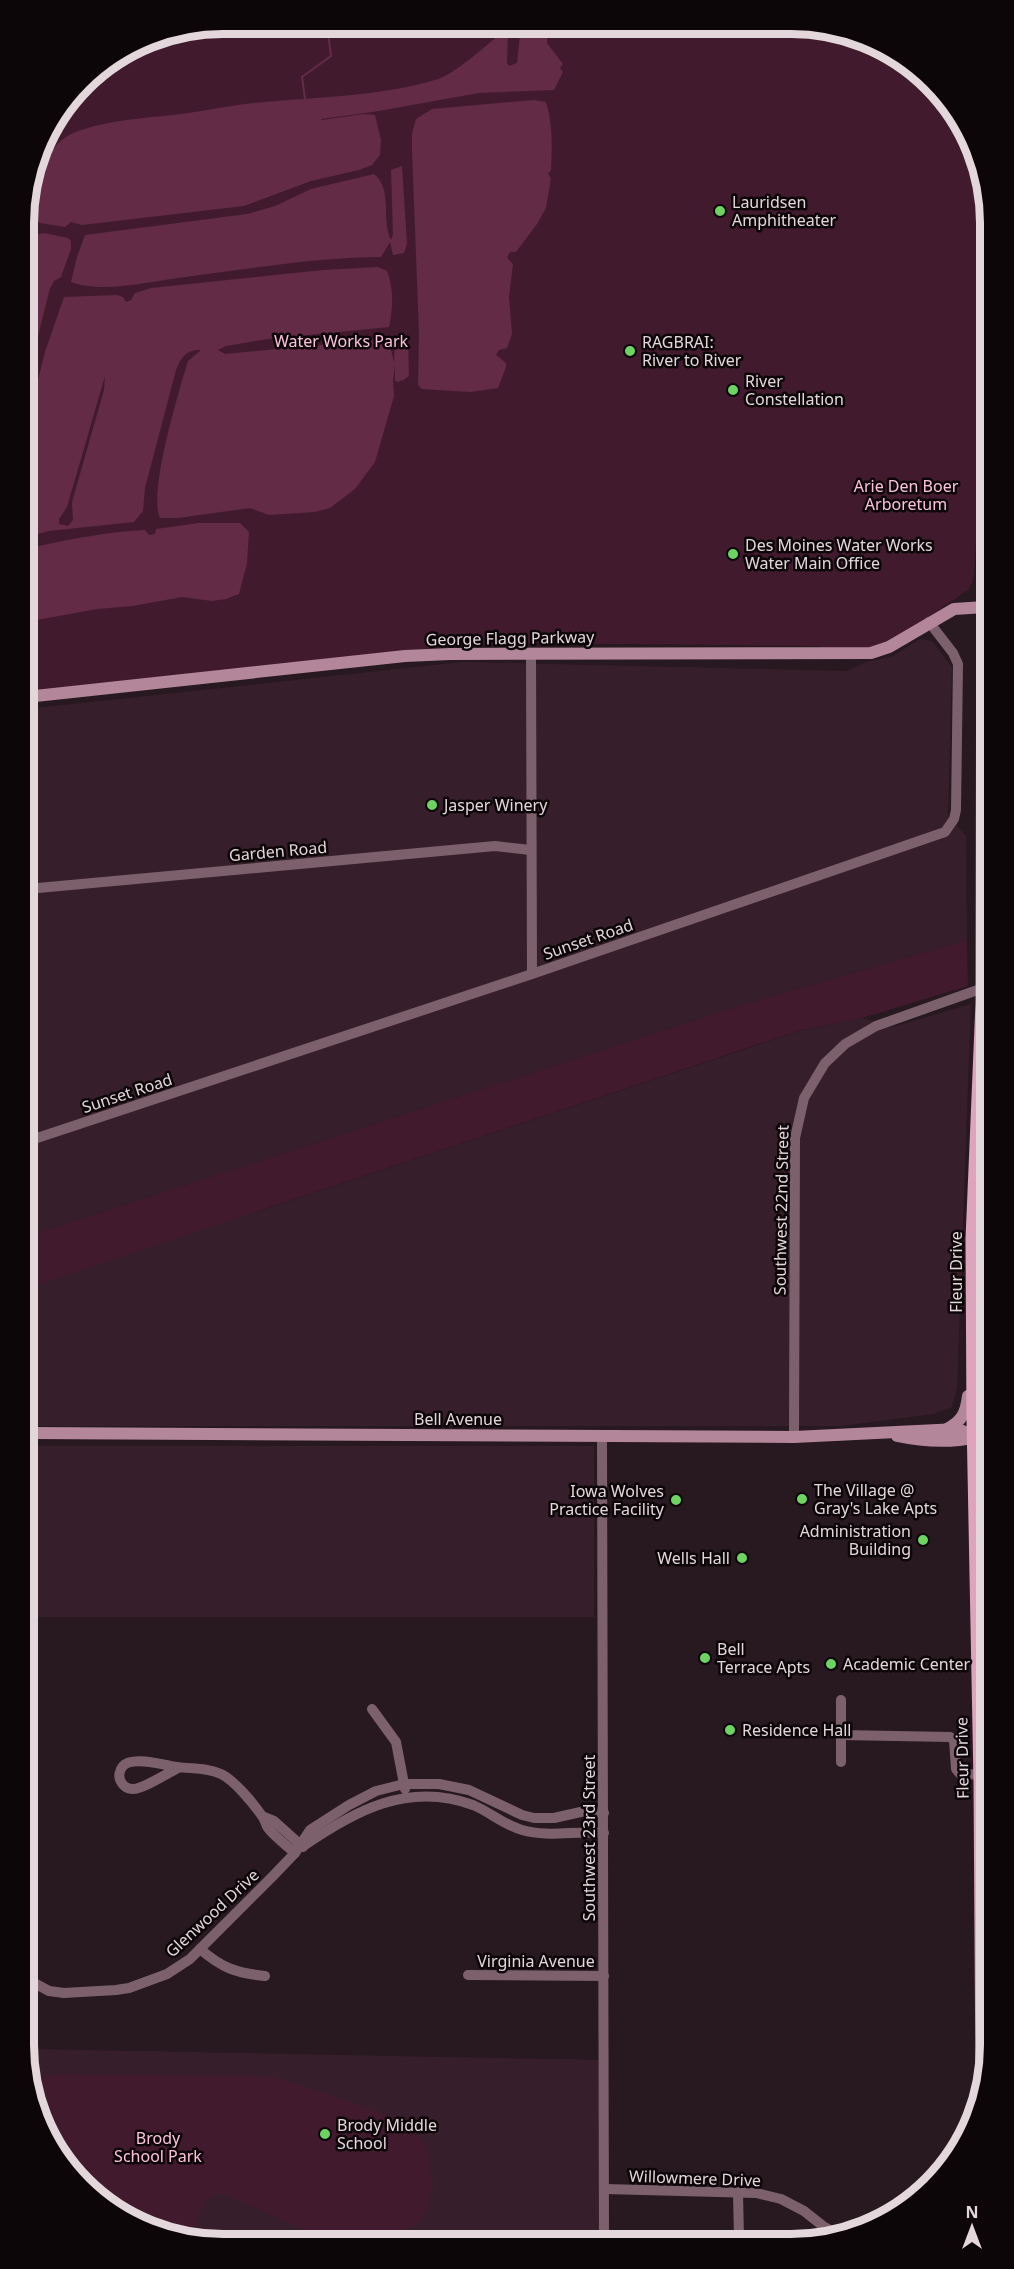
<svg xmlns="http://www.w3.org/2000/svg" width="1014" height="2269" font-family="'Noto Sans',sans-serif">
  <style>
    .built { fill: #361f2a }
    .green { fill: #411b2d }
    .water { fill: #632b46; fill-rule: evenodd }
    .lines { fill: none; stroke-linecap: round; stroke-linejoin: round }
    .stream { stroke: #632b46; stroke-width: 2 }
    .street { stroke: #7c616c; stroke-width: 10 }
    .secondary { stroke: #b38799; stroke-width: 12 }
    .primary { stroke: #dda4bc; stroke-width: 15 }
    .poi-dot { fill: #6dd361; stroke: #0c0608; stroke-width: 2 }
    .labels { text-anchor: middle; stroke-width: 5; stroke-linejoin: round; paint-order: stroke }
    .poi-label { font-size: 16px; fill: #e3d7dc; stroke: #0c0608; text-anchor: start }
    .park-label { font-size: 16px; fill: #fbc3db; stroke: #0c0608 }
    .street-label { font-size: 16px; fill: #e3d7dc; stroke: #0c0608 }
    .rim { fill: none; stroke: #e3d7dc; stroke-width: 8 }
  </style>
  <rect width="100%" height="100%" fill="#28181f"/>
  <g class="built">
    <path d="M920 639 932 641 952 667 948 815 966 836 967 940 742 1005 28 1236 26 709 462 662 847 671 866 662 893 656Z"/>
    <path d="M971 1004 957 1388 952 1407 934 1414 842 1426H29L28 1288 799 1031 862 1018 893 1027Z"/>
    <rect x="29" y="1446" width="565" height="171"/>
    <path d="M31 2049 605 2060 604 2239 185 2241 92 2195 51 2146 31 2097Z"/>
  </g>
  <g class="green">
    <path d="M224 24 829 28 922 74 957 113 981 167 979 497 974 574 973 581 968 590 889 644 865 650 826 649 817 646 526 643 432 648 229 673 26 693 24 210 44 136 92 74 147 39Z"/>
    <path d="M967 940 968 986 862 1018 798 1031 28 1288V1236L742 1005Z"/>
    <path d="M57 2074 265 2076 278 2078C308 2089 399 2113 418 2135 431 2149 431 2169 431 2187 430 2210 422 2225 401 2234H313L224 2194H214L206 2200 188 2241H185L92 2195 51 2146 31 2097C31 2080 42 2077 57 2074Z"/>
  </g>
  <g class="water">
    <path d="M521 26H548L547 43 563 64 560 68 563 72 554 90 479 93 373 112 321 119 322 120 364 114 375 115 381 140 380 155 372 165 359 170 311 181 244 206 82 225 71 222 65 227 40 223 32 218C34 192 42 152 66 137 90 122 144 118 173 115 200 112 226 106 254 103 314 97 380 97 438 79 458 72 486 45 504 31L508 32 507 63 509 66 517 63Z"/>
    <path d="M534 100 546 102C553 126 552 146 551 170L548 174 551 178 546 208 537 224 516 252H510L507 258 513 264 509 297 512 334 507 348 499 350 496 355 506 363V367L498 388 471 392 422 389 418 385 419 333 412 151V134L416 119 432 109Z"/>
    <path d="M402 166 407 244 404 253 393 255 390 242 381 257C316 257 250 269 185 277 152 281 103 294 71 282L77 257 85 235 247 214 275 206 311 189 374 174C393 189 381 220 391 240L393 234 391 170Z"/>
    <path d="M44 233 68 238 71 241V249L61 277 54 281 50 288 32 360 25 375V242L34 235Z"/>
    <path d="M378 267 387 271C394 289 393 308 389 327L268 339 226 346 218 350 225 354 382 339 390 346 394 362 395 339H408L409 376 402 381 401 380 399 382 395 381V365L393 381 394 396 375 462 355 489 330 508 315 512 269 515 250 508 178 518H160C148 493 179 391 188 361L201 350C187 349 181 357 176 370L145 488 143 511 134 522 49 531 26 537 25 432 45 352 64 297 117 295 123 297 126 302 131 300 135 293 151 288 323 270ZM105 376 104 390 72 502 73 520 68 526 59 524V519L67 507Z"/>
    <path d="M199 523H240L249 532 247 563 239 594 226 599 212 601 182 597 133 606 97 609 26 622V549C65 540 105 532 145 530L149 535 155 534 156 529Z"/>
  </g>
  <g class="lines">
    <path class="stream" d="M305 99 302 77 331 56 327 25"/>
    <g class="street">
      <path d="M531 653 532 974"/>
      <path d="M27 889 495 846 531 850"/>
      <path d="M28 1141 532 974 945 832 954 819 956 810 958 664 953 653 929 622"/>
      <path d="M602 1436 604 2239"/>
      <path d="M794 1437 795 1138 804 1098 825 1063 845 1044 876 1026 986 987"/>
      <path d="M372 1709 396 1742 405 1789"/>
      <path d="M841 1735 950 1737 954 1740 956 1769 960 1774 989 1775"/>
      <path d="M841 1762V1700"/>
      <path d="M178 1768C168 1773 143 1789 133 1789 121 1789 115 1775 123 1766 131 1757 156 1763 167 1765 185 1770 204 1766 221 1774 234 1780 254 1804 262 1816 265 1819 265 1824 268 1828 275 1837 286 1845 295 1853"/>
      <path d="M264 1817 274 1821 303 1847"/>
      <path d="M302 1847C354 1811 408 1781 473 1805 490 1812 504 1825 522 1830 549 1838 576 1830 604 1833"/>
      <path d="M200 1949C222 1968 236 1973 265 1976"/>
      <path d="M468 1975 604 1976"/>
      <path d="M36 1984 49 1991 64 1993 116 1990 129 1988 167 1974 190 1959 273 1876 295 1853 310 1830 349 1805 376 1791 404 1784H439L469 1790 522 1815 534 1818H554L585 1811 604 1813"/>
      <path d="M605 2189 756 2193 781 2199 804 2211 823 2226 844 2238"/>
      <path d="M738 2192 739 2239"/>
    </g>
    <g class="secondary">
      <path d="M26 697 405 656 450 654 871 653 889 647 954 609 985 607"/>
      <path d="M947 1429C962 1421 966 1413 968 1396"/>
      <path d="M29 1433 794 1437 958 1429 974 1436"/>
      <path d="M897 1436C916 1440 939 1442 959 1440 969 1439 977 1436 987 1436"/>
    </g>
    <path class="primary" d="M983 2086 981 1781 974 1419 973 1239 983 1003 984 457"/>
  </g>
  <g class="poi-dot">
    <circle cx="720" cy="211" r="6"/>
    <circle cx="630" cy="351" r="6"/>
    <circle cx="733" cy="390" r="6"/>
    <circle cx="733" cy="554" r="6"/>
    <circle cx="432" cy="805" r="6"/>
    <circle cx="802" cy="1499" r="6"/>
    <circle cx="676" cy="1500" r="6"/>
    <circle cx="923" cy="1540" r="6"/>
    <circle cx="742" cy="1558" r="6"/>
    <circle cx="705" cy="1658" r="6"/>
    <circle cx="831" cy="1664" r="6"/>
    <circle cx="730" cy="1730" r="6"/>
    <circle cx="325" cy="2134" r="6"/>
  </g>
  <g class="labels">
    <g class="poi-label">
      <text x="732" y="208">Lauridsen<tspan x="732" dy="18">Amphitheater</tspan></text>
      <text x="642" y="348">RAGBRAI:<tspan x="642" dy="18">River to River</tspan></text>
      <text x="745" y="387">River<tspan x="745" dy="18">Constellation</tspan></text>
      <text x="745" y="551">Des Moines Water Works<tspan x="745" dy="18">Water Main Office</tspan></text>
      <text x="444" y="811">Jasper Winery</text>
      <text x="814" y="1496">The Village @<tspan x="814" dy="18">Gray's Lake Apts</tspan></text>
      <text x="664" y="1497" text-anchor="end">Iowa Wolves<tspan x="664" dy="18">Practice Facility</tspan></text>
      <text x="911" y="1537" text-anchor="end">Administration<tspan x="911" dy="18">Building</tspan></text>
      <text x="730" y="1564" text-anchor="end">Wells Hall</text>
      <text x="717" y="1655">Bell<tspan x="717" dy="18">Terrace Apts</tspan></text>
      <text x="843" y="1670">Academic Center</text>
      <text x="742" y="1736">Residence Hall</text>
      <text x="337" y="2131">Brody Middle<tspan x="337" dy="18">School</tspan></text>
    </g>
    <g class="park-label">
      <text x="341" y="347">Water Works Park</text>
      <text x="906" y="492">Arie Den Boer<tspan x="906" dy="18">Arboretum</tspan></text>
      <text x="158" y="2144">Brody<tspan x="158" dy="18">School Park</tspan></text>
    </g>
    <g class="street-label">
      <text transform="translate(510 638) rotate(-1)" y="6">George Flagg Parkway</text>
      <text transform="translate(278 851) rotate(-5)" y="6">Garden Road</text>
      <text transform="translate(588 939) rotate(-19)" y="6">Sunset Road</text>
      <text transform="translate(127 1093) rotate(-18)" y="6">Sunset Road</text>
      <text transform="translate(781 1210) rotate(-89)" y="6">Southwest 22nd Street</text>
      <text transform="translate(956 1272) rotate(-90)" y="6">Fleur Drive</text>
      <text x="458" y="1425">Bell Avenue</text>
      <text transform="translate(962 1758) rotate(-91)" y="6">Fleur Drive</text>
      <text transform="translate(589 1838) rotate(-90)" y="6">Southwest 23rd Street</text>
      <text transform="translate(212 1913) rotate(-43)" y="6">Glenwood Drive</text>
      <text x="536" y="1967">Virginia Avenue</text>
      <text transform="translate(695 2178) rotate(2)" y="6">Willowmere Drive</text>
    </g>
  </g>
  <path d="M0 0H1014V2269H0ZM223 34H791A189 189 0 0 1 980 223V2045A189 189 0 0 1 791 2234H223A189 189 0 0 1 34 2045V223A189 189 0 0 1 223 34Z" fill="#0c0608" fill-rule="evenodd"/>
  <path class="rim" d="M223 34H791A189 189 0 0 1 980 223V2045A189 189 0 0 1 791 2234H223A189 189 0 0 1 34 2045V223A189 189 0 0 1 223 34Z"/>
  <g transform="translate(972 2227)" stroke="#0c0608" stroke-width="4.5" paint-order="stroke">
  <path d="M0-4.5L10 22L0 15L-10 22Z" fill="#e3d7dc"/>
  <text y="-9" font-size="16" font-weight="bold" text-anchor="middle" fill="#e3d7dc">N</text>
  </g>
</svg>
